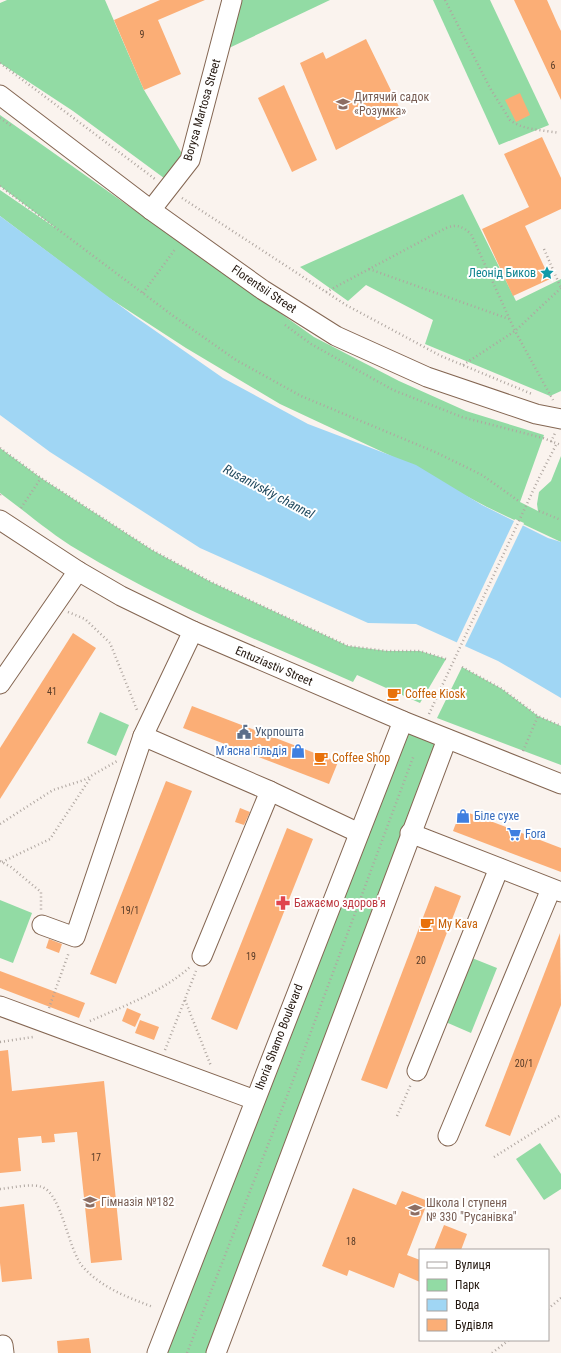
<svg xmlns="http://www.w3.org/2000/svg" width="561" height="1353" font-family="'Roboto Condensed',sans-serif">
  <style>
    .green { fill: #92dba4 }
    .water { fill: #a0d6f4 }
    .pier { fill: #faf3ee }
    .building { fill: #fbae76 }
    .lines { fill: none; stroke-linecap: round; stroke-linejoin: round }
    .minor-casing { stroke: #846652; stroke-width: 21 }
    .path { stroke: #afa6a0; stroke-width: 2.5; stroke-dasharray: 1 3; stroke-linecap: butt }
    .minor { stroke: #fff; stroke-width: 19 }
    .path-bridge { stroke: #afa6a0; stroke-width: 2.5; stroke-dasharray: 1 3; stroke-linecap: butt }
    .labels { text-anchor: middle; stroke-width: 4; stroke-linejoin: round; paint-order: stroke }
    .number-label { font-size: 10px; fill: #583c28 }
    .education-label { font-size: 12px; fill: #785e54; stroke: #fff; text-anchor: start }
    .street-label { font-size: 12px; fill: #22160e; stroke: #fff }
    .culture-label { font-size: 12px; fill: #0d838f; stroke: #fff; text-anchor: end }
    .food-label { font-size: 12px; fill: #c56008; stroke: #fff; text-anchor: start }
    .service-label { font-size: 12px; fill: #4e5e75; stroke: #fff; text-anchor: start }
    .shop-label { font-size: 12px; fill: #366cbe; stroke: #fff; text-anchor: start }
    .health-label { font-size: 12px; fill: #be3a42; stroke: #fff; text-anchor: start }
    .water-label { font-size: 13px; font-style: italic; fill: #1f485d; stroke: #fff }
  </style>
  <rect width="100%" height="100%" fill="#faf3ee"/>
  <g class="green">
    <path d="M7 0H105L144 90 184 157 168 181 73 111 0 63V3Z"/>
    <path d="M239 0H330L229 48Z"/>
    <path d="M433 0H490L549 125 499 145Z"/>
    <path d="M0 115 314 337 399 381 466 411 544 435 520 502 538 511 537 504 539 492 551 481 561 456V542L487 507 389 455 280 404 186 348 106 296 0 216V190L57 229 0 186Z"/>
    <path d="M463 194 516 301 561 279V391L550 396 425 344 433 320 366 285 348 301 300 267Z"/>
    <path d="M0 448 41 478 152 550 211 582 348 646 387 651H420L446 659 420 703 357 675 353 682C260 641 165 603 78 550 51 534 26 512 0 493Z"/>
    <path d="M462 667 502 689 538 716 561 726V765L437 718Z"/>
    <path d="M100 712 129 725 116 756 87 743Z"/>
    <path d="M403 721 447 739 216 1353H157Z"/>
    <path d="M0 900 32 913 13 963 0 958Z"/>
    <path d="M467 956 497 968 471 1033 441 1020Z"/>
    <path d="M540 1143 561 1174V1189L544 1200 516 1159Z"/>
  </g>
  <path class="water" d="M0 216 134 316 223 378 308 424 416 465 482 505 548 538 561 542V698L498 661 416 624 368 623 200 548 50 452 0 415Z"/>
  <path class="pier" d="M515 519 524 523 464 648 456 644Z"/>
  <g class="building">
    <path d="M160 0H205L158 20 181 74 144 90 114 20Z"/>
    <path d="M514 0H547L558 25 561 31V100Z"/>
    <path d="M366 39 403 115 336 150 300 63 323 52 326 59Z"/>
    <path d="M284 85 317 160 292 172 258 98Z"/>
    <path d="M520 93 530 115 516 122 505 100Z"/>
    <path d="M542 137 561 178V209L525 226 550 279 513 296 482 229 529 207 504 154Z"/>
    <path d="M73 633 96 648 0 799V748Z"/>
    <path d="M192 706 338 762 329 784 183 728Z"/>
    <path d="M166 781 192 791 116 984 90 974Z"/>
    <path d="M240 808 250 812 244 825 235 822Z"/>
    <path d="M461 810 561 848V872L453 831Z"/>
    <path d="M287 828 313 839 237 1030 211 1019Z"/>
    <path d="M435 886 461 896 387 1089 361 1080Z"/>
    <path d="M560 933 561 1005 510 1136 485 1126Z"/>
    <path d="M49 939 62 944 59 953 46 948Z"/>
    <path d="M0 971 85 1003 79 1018 0 988Z"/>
    <path d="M127 1008 141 1014 135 1027 122 1021Z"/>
    <path d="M140 1020 159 1027 154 1040 135 1033Z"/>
    <path d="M8 1050 12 1091 104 1081 122 1260 91 1263 77 1132 54 1134 55 1142 42 1143 41 1136 18 1138 21 1171 0 1173V1051Z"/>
    <path d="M353 1188 396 1205 402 1191 428 1201 407 1255 420 1260V1282L399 1273 394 1288 349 1270 347 1276 322 1266Z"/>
    <path d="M24 1204 32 1279 2 1282 0 1263V1207Z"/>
    <path d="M444 1225 467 1234 461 1250H434Z"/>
    <path d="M89 1338 91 1353H58L57 1341Z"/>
  </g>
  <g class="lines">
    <defs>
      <g id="minor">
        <path d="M0 95 151 210 263 290 336 336 427 377 536 414 561 419"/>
        <path d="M151 210 190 160 232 0"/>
        <path d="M0 520 78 571 121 596 193 631 403 721 561 784"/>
        <path d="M0 684 78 571"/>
        <path d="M143 736 270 791 359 833"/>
        <path d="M410 833 561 892"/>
        <path d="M42 925 75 937 143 736 193 631"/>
        <path d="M202 956 270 791"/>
        <path d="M0 1006 255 1100"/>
        <path d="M417 1071 499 868"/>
        <path d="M448 1136 551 889"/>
        <path d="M3 1345 4 1353"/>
        <path d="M157 1353 403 721"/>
        <path d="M216 1353 447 739"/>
      </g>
    </defs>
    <use href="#minor" class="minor-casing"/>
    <g class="path">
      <path d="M445 0 490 88 510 120C522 130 544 130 559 133"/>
      <path d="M0 63 155 179"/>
      <path d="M0 118 13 127"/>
      <path d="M0 186 172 315 236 360 301 396 435 452 482 475 520 502"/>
      <path d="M182 198 346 305 441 356 532 394"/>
      <path d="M544 249 561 288"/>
      <path d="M369 269 509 319"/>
      <path d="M326 292 446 228C457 224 462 226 471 234L515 331 553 400"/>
      <path d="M143 293 176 248"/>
      <path d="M285 325 311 344 393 390 462 417 543 438 561 445"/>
      <path d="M463 365 515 331 561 288"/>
      <path d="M551 442 555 433"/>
      <path d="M0 448 41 478 152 550 211 582 348 646 387 651H420L446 659"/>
      <path d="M539 478 556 445"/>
      <path d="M0 495 1 493"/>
      <path d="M21 508 41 478"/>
      <path d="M539 511 561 520"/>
      <path d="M68 612 85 619 110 643 137 710"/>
      <path d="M462 667 502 689 538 716 561 726"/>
      <path d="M429 714 441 688"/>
      <path d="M523 751 538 716"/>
      <path d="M0 824 53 790 84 780 117 761"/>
      <path d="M0 861 11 867 41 892V910"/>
      <path d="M2 862 50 839 91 777"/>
      <path d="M185 1000 211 1066"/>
      <path d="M49 1008 69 952"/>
      <path d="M90 1021C124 1006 162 992 190 967"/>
      <path d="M0 1042 33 1037"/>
      <path d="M165 1050 196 971"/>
      <path d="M397 1116 411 1084"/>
      <path d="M494 1157 561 1115"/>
      <path d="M0 1189C12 1188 31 1183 42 1187 62 1194 68 1250 83 1267 102 1288 127 1297 153 1307"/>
      <path d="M548 1309 561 1298"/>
      <path d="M187 1353 287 1096 414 755"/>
      <path d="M492 1353 509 1340"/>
    </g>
    <use href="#minor" class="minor"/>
    <path class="path-bridge" d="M441 688 539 478"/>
  </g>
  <defs>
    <symbol id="school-bare" viewBox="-9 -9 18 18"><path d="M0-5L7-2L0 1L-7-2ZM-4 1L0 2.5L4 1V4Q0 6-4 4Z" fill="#8d6e63" stroke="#fff" stroke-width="2.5" paint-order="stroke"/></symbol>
    <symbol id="sight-bare" viewBox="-9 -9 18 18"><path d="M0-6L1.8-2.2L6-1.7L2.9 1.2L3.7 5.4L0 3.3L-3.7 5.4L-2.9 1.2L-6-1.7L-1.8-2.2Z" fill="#0f9aa8" stroke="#fff" stroke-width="2.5" paint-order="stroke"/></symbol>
    <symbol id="cafe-bare" viewBox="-9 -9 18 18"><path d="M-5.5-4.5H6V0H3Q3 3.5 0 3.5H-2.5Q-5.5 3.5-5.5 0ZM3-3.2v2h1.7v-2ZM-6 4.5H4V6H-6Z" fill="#e8710a" stroke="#fff" stroke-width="2.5" paint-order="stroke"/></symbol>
    <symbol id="civic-bare" viewBox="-9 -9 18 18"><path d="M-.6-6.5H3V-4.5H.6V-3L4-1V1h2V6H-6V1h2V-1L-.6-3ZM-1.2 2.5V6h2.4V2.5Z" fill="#5c6f8a" stroke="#fff" stroke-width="2.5" paint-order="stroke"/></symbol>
    <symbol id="shop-bare" viewBox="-9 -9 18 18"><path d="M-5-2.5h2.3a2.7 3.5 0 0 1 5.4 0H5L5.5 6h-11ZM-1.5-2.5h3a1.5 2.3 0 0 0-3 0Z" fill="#3f7fe0" stroke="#fff" stroke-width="2.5" paint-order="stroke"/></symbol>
    <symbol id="supermarket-bare" viewBox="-9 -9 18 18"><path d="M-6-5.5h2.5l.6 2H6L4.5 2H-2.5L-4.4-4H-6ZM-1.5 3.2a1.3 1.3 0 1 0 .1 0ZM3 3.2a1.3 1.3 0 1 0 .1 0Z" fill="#3f7fe0" stroke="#fff" stroke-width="2.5" paint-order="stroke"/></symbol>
    <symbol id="pharmacy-bare" viewBox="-9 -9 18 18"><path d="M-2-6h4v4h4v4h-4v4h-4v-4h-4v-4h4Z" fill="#e0444e" stroke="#fff" stroke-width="2.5" paint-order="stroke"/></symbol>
  </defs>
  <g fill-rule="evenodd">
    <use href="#school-bare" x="333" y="94" width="20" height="20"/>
    <use href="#sight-bare" x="537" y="263" width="20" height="20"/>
    <use href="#cafe-bare" x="384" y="684" width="20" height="20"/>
    <use href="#civic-bare" x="234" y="722" width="20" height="20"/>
    <use href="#shop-bare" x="288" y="741" width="20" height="20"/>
    <use href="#cafe-bare" x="311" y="748" width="20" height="20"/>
    <use href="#shop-bare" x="453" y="806" width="20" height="20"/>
    <use href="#supermarket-bare" x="504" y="824" width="20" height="20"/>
    <use href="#pharmacy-bare" x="273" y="893" width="20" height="20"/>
    <use href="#cafe-bare" x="417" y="914" width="20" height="20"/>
    <use href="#school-bare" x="80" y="1192" width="20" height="20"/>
    <use href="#school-bare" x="405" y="1200" width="20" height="20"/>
  </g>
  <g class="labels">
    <g class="number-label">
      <text x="142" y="38">9</text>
      <text x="553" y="69">6</text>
      <text x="52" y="695">41</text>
      <text x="130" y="914">19/1</text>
      <text x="251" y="960">19</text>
      <text x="421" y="964">20</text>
      <text x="524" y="1067">20/1</text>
      <text x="96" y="1161">17</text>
      <text x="351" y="1245">18</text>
    </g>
    <g class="education-label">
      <text x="354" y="101">Дитячий садок<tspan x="354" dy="14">«Розумка»</tspan></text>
      <text x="101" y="1206">Гімназія №182</text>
      <text x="426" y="1207">Школа І ступеня<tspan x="426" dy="14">№ 330 "Русанівка"</tspan></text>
    </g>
    <g class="street-label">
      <text transform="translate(202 110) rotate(-74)" y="4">Borysa Martosa Street</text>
      <text transform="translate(264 289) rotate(34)" y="4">Florentsii Street</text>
      <text transform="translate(274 666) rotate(23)" y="4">Entuziastiv Street</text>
      <text transform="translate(279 1037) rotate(-69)" y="4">Ihoria Shamo Boulevard</text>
    </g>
    <g class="culture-label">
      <text x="536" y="277">Леонід Биков</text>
    </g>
    <g class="food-label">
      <text x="405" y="698">Coffee Kiosk</text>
      <text x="332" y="762">Coffee Shop</text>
      <text x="438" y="928">My Kava</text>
    </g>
    <g class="service-label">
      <text x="255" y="736">Укрпошта</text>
    </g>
    <g class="shop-label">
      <text x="287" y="755" text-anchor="end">М’ясна гільдія</text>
      <text x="474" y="820">Біле сухе</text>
      <text x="525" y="838">Fora</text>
    </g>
    <g class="health-label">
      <text x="294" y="907">Бажаємо здоров'я</text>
    </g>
    <g class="water-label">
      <text transform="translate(269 491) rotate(28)" y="5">Rusanivskiy channel</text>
    </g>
  </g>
  <rect x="419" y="1249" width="130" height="92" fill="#ffffff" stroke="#a7a29f"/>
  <rect x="427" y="1262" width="20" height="6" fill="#ffffff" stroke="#a7a29f"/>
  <text x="455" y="1269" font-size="12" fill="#22160e">Вулиця</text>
  <rect x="427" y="1279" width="20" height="12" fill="#92dba4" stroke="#a7a29f"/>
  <text x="455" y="1289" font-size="12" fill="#22160e">Парк</text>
  <rect x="427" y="1299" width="20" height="12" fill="#a0d6f4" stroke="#a7a29f"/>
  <text x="455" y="1309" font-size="12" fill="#22160e">Вода</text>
  <rect x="427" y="1319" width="20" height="12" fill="#fbae76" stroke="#a7a29f"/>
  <text x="455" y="1329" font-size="12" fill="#22160e">Будівля</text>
</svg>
